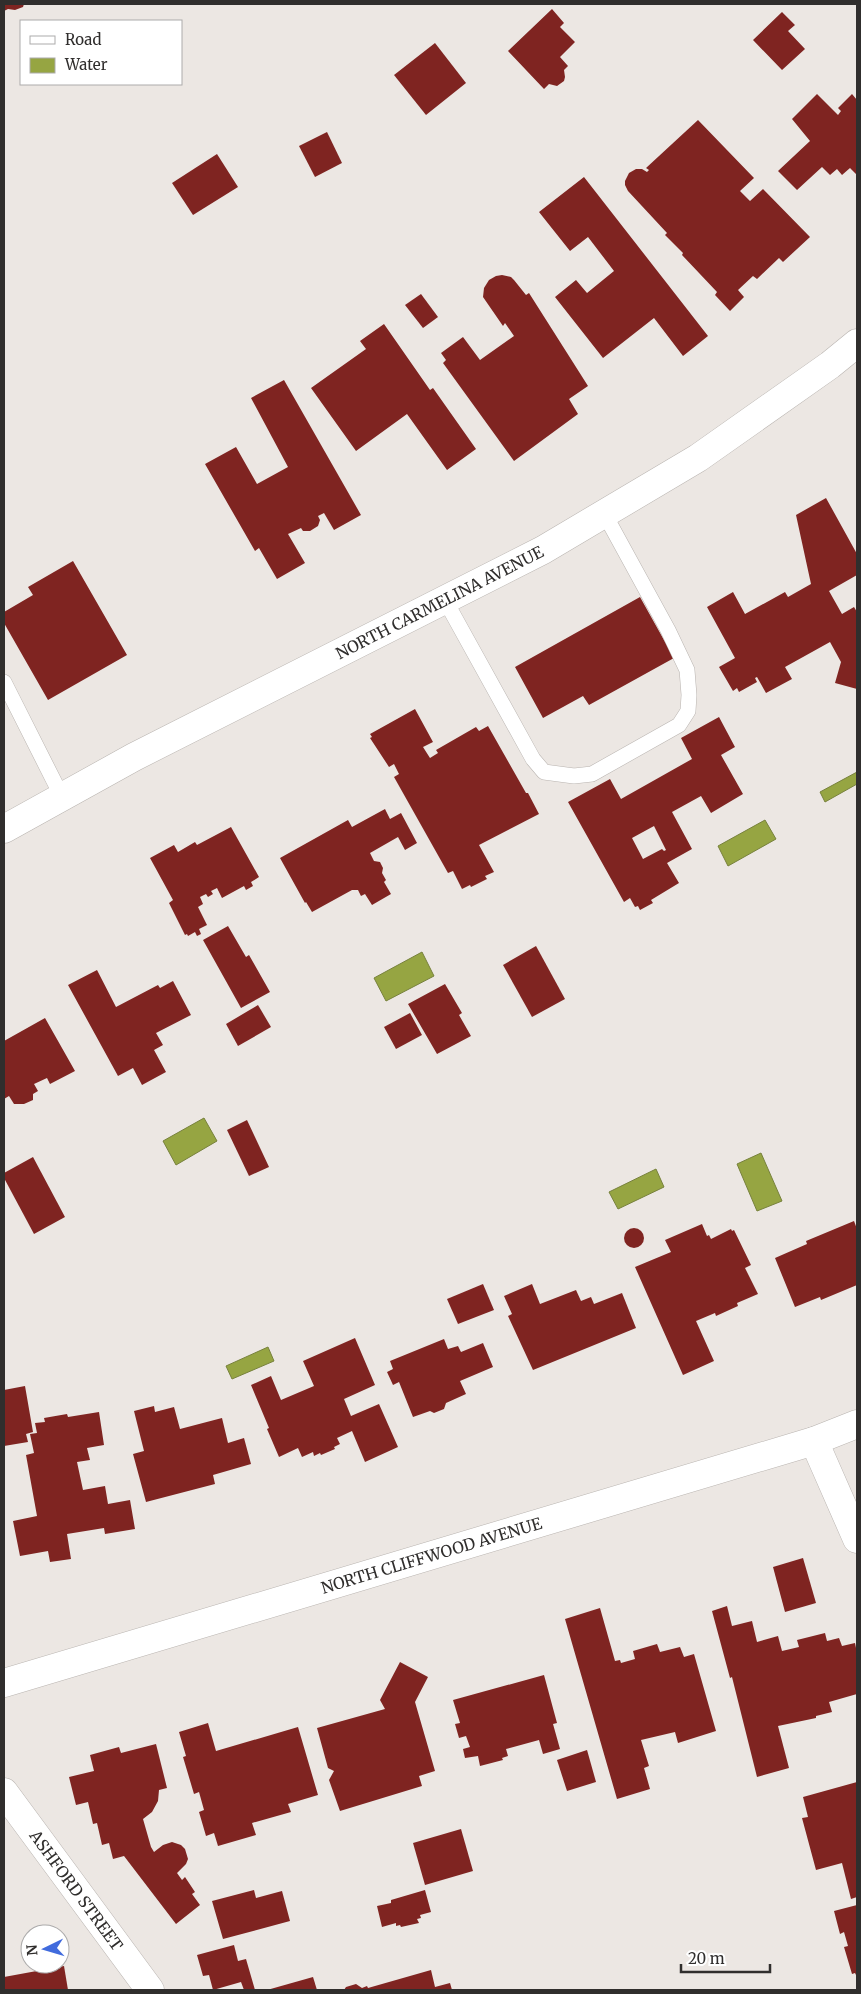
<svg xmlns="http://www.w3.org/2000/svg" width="861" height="1994" font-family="Merriweather,serif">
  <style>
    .water { fill: #96a542; stroke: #77813c }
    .building { fill: #7f2421; fill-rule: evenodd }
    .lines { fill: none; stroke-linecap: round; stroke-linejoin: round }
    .lane-casing { stroke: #b9b4b0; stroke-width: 16 }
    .street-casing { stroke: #b9b4b0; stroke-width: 29 }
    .lane { stroke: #fff; stroke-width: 15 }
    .street { stroke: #fff; stroke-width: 28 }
    .labels { text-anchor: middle; stroke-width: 5; stroke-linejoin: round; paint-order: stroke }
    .street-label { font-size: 16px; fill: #302e2d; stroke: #fff }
  </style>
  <rect width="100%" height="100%" fill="#ece7e3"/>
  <g class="water">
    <path d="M857 772V784L825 802 820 792Z"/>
    <path d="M765 820 776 839 728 866 718 846Z"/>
    <path d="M422 952 434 976 386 1001 374 978Z"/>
    <path d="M204 1118 217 1141 176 1165 163 1141Z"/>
    <path d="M761 1153 782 1201 757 1211 737 1164Z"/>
    <path d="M656 1169 664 1187 618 1209 609 1192Z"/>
    <path d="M268 1347 274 1361 232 1379 226 1366Z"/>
  </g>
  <g class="building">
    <path d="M4 4H24L23 7 15 10 8 9 4 11Z"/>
    <path d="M552 9 564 23 560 27 575 42 560 57 568 66 564 70 565 77 564 81 557 86 549 84 544 89 508 51Z"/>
    <path d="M782 12 795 25 788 31 805 49 782 70 753 40Z"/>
    <path d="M435 43 466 83 426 115 394 75Z"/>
    <path d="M817 94 838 115 841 111 838 108 852 94 857 100V175L850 168 842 175 837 169 830 175 822 167 797 190 778 171 810 141 792 119Z"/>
    <path d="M698 120 754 178 740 191 750 201 763 189 810 237 783 262 779 258 757 279 753 276 738 290 744 297 730 311 715 295 717 292 682 255 683 253 665 235 667 233 628 191 625 185V181L629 173 636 169H642L647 172 649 170 646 168Z"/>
    <path d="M327 132 342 163 315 177 299 146Z"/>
    <path d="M217 154 238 187 193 215 172 183Z"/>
    <path d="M584 177 708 336 683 356 654 318 603 358 555 297 576 280 587 293 614 271 588 237 570 251 539 212Z"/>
    <path d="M502 275 511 277 514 280 526 295 529 293 588 386 569 399 578 414 514 461 443 363 446 360 441 353 463 337 480 360 514 336 505 323 503 326 483 297 484 288 489 280 496 276Z"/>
    <path d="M421 294 438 317 423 328 405 305Z"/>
    <path d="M384 324 430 390 433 388 476 449 447 470 407 414 356 451 311 388 366 349 360 341Z"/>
    <path d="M284 380 361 515 334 530 324 513 318 516 320 520 318 526 310 531H303L301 528 288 534 305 563 277 579 259 548 255 551 205 464 236 447 257 484 288 467 251 398Z"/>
    <path d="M826 498 857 554V575L829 591 842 614 854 607 857 612V689L835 683 841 662 830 642 785 667 792 679 766 693 757 677 755 678 757 682 739 692 737 688 733 691 719 667 735 658 707 607 733 592 745 614 785 592 788 597 811 584 796 515Z"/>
    <path d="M73 561 127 655 48 700 4 623V612L33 595 28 587Z"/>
    <path d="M640 597 674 658 589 705 583 696 543 718 515 667Z"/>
    <path d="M415 709 433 742 423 747 430 758 438 753 436 750 476 727 479 731 488 726 526 793H528L539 814 479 845 494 872 485 876 487 879 471 887 470 885 462 889 453 871 448 873 394 777 399 774 394 764 389 767 370 738 372 737 370 734Z"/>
    <path d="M719 717 735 747 721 755 743 794 711 813 701 796 672 812 692 849 667 863 679 883 651 900 653 903 640 910 638 906 635 907 630 898 624 902 568 802 610 779 621 799 692 759 681 738ZM654 826 666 850 664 851 662 849 643 859 632 838Z"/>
    <path d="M385 809 390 819 401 813 417 843 405 850 398 837 370 853 374 861 380 862 383 868 382 873 386 880 384 882 391 894 372 905 365 894 361 896 358 890H352L312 912 306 902 305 903 280 858 348 820 352 827Z"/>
    <path d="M231 827 259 877 251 882 253 886 246 890 244 886 222 898 217 888 211 891 213 894 208 897 206 894 200 897 203 904 198 907 207 925 199 929 201 934 197 936 195 932 188 936 187 934 185 935 169 903 173 900 150 858 174 845 178 852 195 842 197 845Z"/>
    <path d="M228 926 246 957 249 955 270 992 241 1008 203 940Z"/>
    <path d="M536 946 565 999 532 1017 503 965Z"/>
    <path d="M97 970 116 1007 158 985 160 988 173 981 191 1015 156 1033 163 1045 154 1050 166 1072 142 1085 133 1068 118 1076 68 985Z"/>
    <path d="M445 984 462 1013 459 1015 471 1036 437 1054 408 1004Z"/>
    <path d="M258 1005 271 1027 238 1046 226 1024Z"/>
    <path d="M410 1013 422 1035 396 1049 384 1027Z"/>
    <path d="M45 1018 75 1071 50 1084 47 1078 34 1084 38 1091 33 1094V1100L24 1104H14L9 1096 4 1099V1041Z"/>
    <path d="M247 1120 269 1167 249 1176 227 1130Z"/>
    <path d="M33 1157 65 1217 34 1234 4 1178V1173Z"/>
    <path d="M854 1221 857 1229V1285L821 1300 820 1297 795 1307 775 1258 807 1244 806 1241Z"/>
    <path d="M702 1224 707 1236 709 1235 711 1239 731 1229 732 1231 734 1230 751 1265 745 1268 758 1294 737 1303 738 1306 716 1316 715 1313 696 1321 714 1361 683 1375 635 1267 671 1252 665 1240Z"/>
    <circle cx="634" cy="1238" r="10"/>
    <path d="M483 1284 494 1310 458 1324 447 1299Z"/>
    <path d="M532 1284 540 1304 576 1290 581 1301 591 1297 594 1304 622 1293 636 1328 533 1370 508 1316 512 1314 504 1296Z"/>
    <path d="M355 1338 375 1385 344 1399 351 1416 379 1404 398 1447 365 1462 352 1431 337 1438 340 1444 334 1447 335 1449 321 1455 320 1453 314 1456 313 1452 302 1457 298 1448 279 1457 267 1429 269 1428 251 1385 271 1376 281 1400 314 1386 303 1361Z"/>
    <path d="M444 1339 448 1349 458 1346 461 1352 483 1343 493 1367 460 1381 466 1394 446 1403 444 1409 434 1413 430 1411 413 1417 399 1382 393 1385 387 1372 393 1369 390 1361Z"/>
    <path d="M25 1386 33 1432 26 1434 28 1442 4 1446V1390Z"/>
    <path d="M154 1406 155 1412 174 1407 180 1429 222 1418 228 1443 244 1438 251 1464 213 1475 215 1484 146 1502 133 1454 144 1451 134 1411Z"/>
    <path d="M99 1412 104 1445 87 1448 90 1460 77 1462 83 1490 105 1486 108 1504 130 1500 135 1529 105 1534 104 1528 67 1534 71 1559 50 1562 48 1551 20 1556 13 1521 37 1516 26 1455 34 1453 30 1434 37 1433 35 1423 45 1422 44 1418 67 1414 68 1417Z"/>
    <path d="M803 1558 816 1603 785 1612 773 1567Z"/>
    <path d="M727 1606 732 1626 752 1621 757 1642 778 1636 782 1651 799 1647 797 1640 825 1633 827 1641 839 1638 842 1646 855 1643 857 1653V1694L829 1702 832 1712 816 1716V1718L778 1726 789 1768 757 1777 732 1677 730 1678 712 1611Z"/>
    <path d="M600 1608 615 1661 620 1660 621 1663 635 1659 633 1651 657 1644 660 1652 680 1647 684 1657 694 1654 716 1731 678 1743 675 1732 641 1740 649 1766 644 1768 650 1789 617 1799 565 1619Z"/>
    <path d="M400 1662 428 1677 415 1702 435 1771 419 1776 422 1786 340 1811 329 1780 334 1771 328 1768 317 1728 385 1709 380 1700Z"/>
    <path d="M544 1675 557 1723 553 1724 560 1749 543 1754 539 1740 506 1749 508 1756 502 1758 503 1760 480 1766 478 1756 465 1758 463 1749 470 1747 466 1736 459 1738 455 1724 460 1723 453 1700Z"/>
    <path d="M208 1723 216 1751 298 1727 318 1795 288 1804 291 1812 252 1823 256 1835 218 1846 214 1833 206 1836 199 1812 204 1810 199 1792 194 1794 183 1757 186 1756 179 1732Z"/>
    <path d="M156 1744 167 1788 159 1790 158 1801 152 1812 143 1819 151 1847 154 1852 163 1845 172 1842 181 1845 185 1849 188 1859 186 1864 177 1873 182 1880 185 1877 195 1892 192 1894 200 1905 176 1924 124 1856 113 1859 109 1843 102 1845 97 1823 93 1824 88 1802 76 1805 69 1777 94 1771 90 1755 119 1747 121 1753Z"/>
    <path d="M587 1750 596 1782 567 1791 557 1760Z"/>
    <path d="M857 1782V1897L851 1899 842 1863 816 1870 802 1818 808 1817 803 1797Z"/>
    <path d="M461 1829 473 1871 425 1885 413 1843Z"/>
    <path d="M254 1890 256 1898 282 1891 290 1921 223 1939 212 1901Z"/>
    <path d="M425 1890 431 1912 420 1915 421 1918 417 1919 419 1923 401 1927 400 1925 396 1926V1923L382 1927 377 1906 391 1903V1900Z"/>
    <path d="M857 1905V1977L855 1973 852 1974 844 1947 848 1946 844 1932 840 1934 834 1911Z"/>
    <path d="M234 1945 238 1961 246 1959 255 1990H244L241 1982 213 1990 209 1975 203 1976 197 1955Z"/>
    <path d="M64 1966 68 1990H4V1977Z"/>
    <path d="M431 1970 435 1987 450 1983 452 1990H344L346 1987 356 1984 362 1988 367 1986 368 1988Z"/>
    <path d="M313 1977 317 1990H267Z"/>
  </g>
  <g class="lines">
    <defs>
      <g id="lane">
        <path d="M445 600 533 759 544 772 574 776 592 774 679 725 688 711 689 695 687 670 668 630 604 513"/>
        <path d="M4 682 62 797"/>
      </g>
      <g id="street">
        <path id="s1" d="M4 829 134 757 543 550 698 458 830 365 857 343"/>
        <path d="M814 1441 857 1539"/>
        <path id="s2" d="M4 1683 814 1441 857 1424"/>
        <path id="s3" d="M4 1792 150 1990"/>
      </g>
    </defs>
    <use href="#lane" class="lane-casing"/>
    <use href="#street" class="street-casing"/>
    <use href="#lane" class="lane"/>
    <use href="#street" class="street"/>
  </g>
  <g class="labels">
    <g class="street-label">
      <text dy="6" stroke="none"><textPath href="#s1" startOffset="491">NORTH CARMELINA AVENUE</textPath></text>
      <text dy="6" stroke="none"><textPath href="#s2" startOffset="446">NORTH CLIFFWOOD AVENUE</textPath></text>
      <text dy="6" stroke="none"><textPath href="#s3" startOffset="122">ASHFORD STREET</textPath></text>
    </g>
  </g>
  <rect width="861" height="1994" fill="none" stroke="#302e2d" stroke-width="10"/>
  <rect x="20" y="20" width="162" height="65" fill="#ffffff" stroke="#acabab"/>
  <rect x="30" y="36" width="25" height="8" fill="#ffffff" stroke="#acabab"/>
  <text x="65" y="45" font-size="15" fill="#302e2d">Road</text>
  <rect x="30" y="58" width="25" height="15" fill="#96a542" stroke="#acabab"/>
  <text x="65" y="70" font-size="15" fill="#302e2d">Water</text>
  <g transform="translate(45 1949) rotate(265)"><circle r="24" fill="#ffffff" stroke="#acabab"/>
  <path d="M0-4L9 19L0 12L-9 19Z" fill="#416bdd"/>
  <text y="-8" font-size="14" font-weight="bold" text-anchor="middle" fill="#302e2d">N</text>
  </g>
  <path d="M681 1964v8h89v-8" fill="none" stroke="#302e2d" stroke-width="2.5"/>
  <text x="688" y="1964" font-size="15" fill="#302e2d" stroke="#ffffff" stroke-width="4" paint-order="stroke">20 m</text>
</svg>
